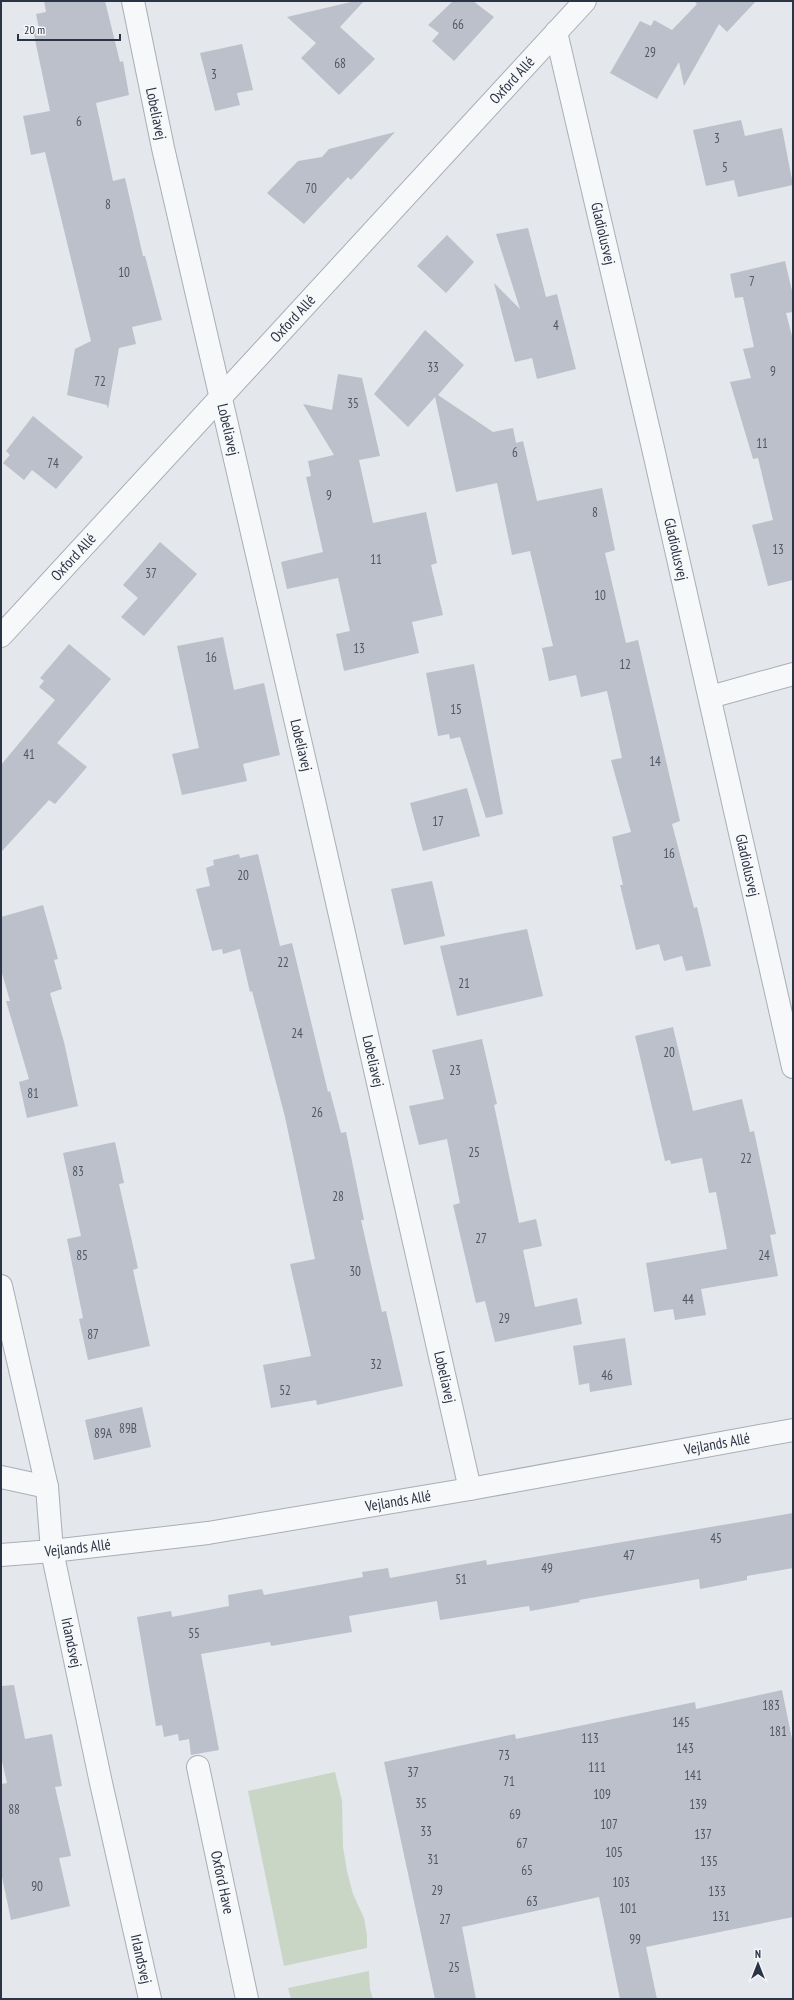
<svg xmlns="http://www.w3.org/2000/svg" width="794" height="2000" font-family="'PT Sans Narrow',sans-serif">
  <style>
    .green { fill: #c9d6c5 }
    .building { fill: #bbc0ca }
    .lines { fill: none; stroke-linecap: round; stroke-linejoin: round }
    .minor-casing { stroke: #a9aeb7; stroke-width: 24 }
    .tertiary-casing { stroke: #a9aeb7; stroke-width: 24 }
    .minor { stroke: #f7f8fa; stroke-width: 22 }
    .tertiary { stroke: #f7f8fa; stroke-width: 22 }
    .labels { text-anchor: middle; stroke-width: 3.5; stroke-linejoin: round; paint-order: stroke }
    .number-label { font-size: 13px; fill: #4f5766 }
    .street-label { font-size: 15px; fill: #2b3445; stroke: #f4f6f9 }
  </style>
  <rect width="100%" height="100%" fill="#e4e7ec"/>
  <g class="green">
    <path d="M335 1772 342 1801 343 1847 347 1871 353 1894 364 1918 367 1935V1948L284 1966 248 1791Z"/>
    <path d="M369 1971 370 1989 373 1999H291L288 1988Z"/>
  </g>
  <g class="building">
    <path d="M44 1H105L120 62 123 61 129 95 96 103 113 181 125 178 143 256H145L162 320 132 327 136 344 119 348 108 409 107 405 67 395 75 349 91 341 45 152 31 155 23 116 50 111 33 30 39 29 36 14 46 12Z"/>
    <path d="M355 1H364L340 27 375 59 339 95 301 58 316 43 287 17Z"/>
    <path d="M453 1H473L494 17 454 61 432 41 439 33 428 25Z"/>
    <path d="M694 1H756L727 32 719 24 684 86 679 62 657 99 610 73 640 21 651 26 654 20 672 30 697 4Z"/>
    <path d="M242 44 253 90 237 93 240 105 215 111 200 53Z"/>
    <path d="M741 120 745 136 782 128 793 185 738 197 734 180 706 186 693 130Z"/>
    <path d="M395 132 351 180 348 177 304 224 267 193 298 161 322 157 329 149Z"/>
    <path d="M528 228 546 297 557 294 576 369 537 379 532 358 515 362 494 283 520 309 496 234Z"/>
    <path d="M447 235 474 262 446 293 417 266Z"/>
    <path d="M785 261 793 295V312L786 313 793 340V580L768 586 752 525 773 520 758 458 753 459 730 382 751 378 743 349 754 347 743 297 735 298 730 274Z"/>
    <path d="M425 330 464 365 438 395 493 432 513 428 516 443 523 441 537 501 602 488 615 550 605 553 626 643 638 640 680 821 672 824 694 908 697 907 711 966 686 971 682 956 664 961 659 944 636 950 620 885H623L612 837 631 832 611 760 622 758 607 691 581 697 576 675 549 681 542 648 553 646 530 551 512 555 497 483 456 492 435 397 408 427 374 394Z"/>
    <path d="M338 374 362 378 380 456 359 460 373 523 426 512 437 563 431 565 443 615 412 622 419 653 344 671 336 634 350 631 338 578 287 589 281 562 323 552 306 477 311 476 308 461 334 455 303 404 332 410Z"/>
    <path d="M33 416 83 457 56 489 32 470 24 480 3 463 10 455 6 451Z"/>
    <path d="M160 542 197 574 144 636 121 617 138 598 123 585Z"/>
    <path d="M223 637 234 690 264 683 280 755 243 764 247 781 182 795 172 754 199 748 177 646Z"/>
    <path d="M69 644 111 679 57 743 87 767 55 804 49 800 1 852V765L55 700 39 687 44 681 40 678Z"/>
    <path d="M474 664 503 814 486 818 460 737 450 739 449 734 438 736 426 673Z"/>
    <path d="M467 788 480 836 423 851 410 803Z"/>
    <path d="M239 854 240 858 258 854 280 946 292 943 328 1092 330 1091 341 1133 346 1132 364 1220H361L382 1312 386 1311 403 1386 317 1405 316 1400 271 1408 263 1365 311 1356 290 1264 315 1259 285 1117 252 991 250 992 240 949 223 954 222 949 212 951 196 889 210 886 206 868 214 865 213 860Z"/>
    <path d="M432 881 445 936 404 945 391 889Z"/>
    <path d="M43 905 58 959 54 960 62 989 50 993 64 1042 78 1106 27 1118 19 1082 29 1079 6 1001H10L1 970V917Z"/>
    <path d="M527 929 543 996 457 1016 440 946Z"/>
    <path d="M673 1027 693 1111 742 1099 750 1132 754 1131 776 1234 770 1235 778 1276 701 1289 706 1315 675 1320 673 1309 654 1312 646 1263 727 1249 716 1192 709 1193 702 1158 671 1164 670 1160 665 1161 635 1036Z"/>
    <path d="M482 1039 497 1104 494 1105 519 1223 536 1219 542 1246 523 1250 535 1307 577 1298 582 1324 495 1342 485 1301 476 1303 453 1205 460 1203 447 1139 419 1145 409 1106 444 1099 432 1050Z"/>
    <path d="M115 1142 124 1183 119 1184 138 1268 133 1270 150 1346 88 1360 79 1319 83 1318 67 1239 81 1236 63 1153Z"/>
    <path d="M625 1338 632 1385 590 1392 589 1383 579 1385 573 1346Z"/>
    <path d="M142 1407 151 1447 94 1460 85 1420Z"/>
    <path d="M793 1513V1568L747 1576V1580L700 1589 699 1579 579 1600 580 1602 530 1611 529 1606 440 1620 437 1601 349 1616 352 1632 271 1646 270 1642 201 1654 219 1750 191 1755 189 1739 179 1741 178 1734 164 1737 162 1725 156 1726 137 1617 171 1611 172 1617 229 1606 228 1595 262 1589 264 1595 363 1577 362 1572 388 1568 390 1578 486 1560 487 1565Z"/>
    <path d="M14 1685 25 1739 52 1734 62 1786 55 1787 71 1856 59 1858 70 1906 11 1920 1 1872V1784L7 1783 1 1757V1686Z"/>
    <path d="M782 1690 793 1744V1917L646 1947 657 1999H620L599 1897 462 1927 476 1999H435L384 1762 515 1734 516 1739 695 1702 696 1709Z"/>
  </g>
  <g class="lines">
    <defs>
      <g id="minor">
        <path id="s1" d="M133 1 163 148 315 805 470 1489"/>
        <path id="s2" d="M556 32 653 448 793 1067"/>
        <path id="s3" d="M1 636 585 1"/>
        <path d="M710 697 793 674"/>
        <path d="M1 1477 47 1487"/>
        <path id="s4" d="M1 1555 52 1551 208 1533 470 1489 793 1430"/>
        <path id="s5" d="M198 1767 247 1999"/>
      </g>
      <g id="tertiary">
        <path id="s6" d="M1 1286 47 1487 52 1551 101 1783 150 1999"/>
      </g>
    </defs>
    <use href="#minor" class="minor-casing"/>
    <use href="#tertiary" class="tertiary-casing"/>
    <use href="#minor" class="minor"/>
    <use href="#tertiary" class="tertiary"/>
  </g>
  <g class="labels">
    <g class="number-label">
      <text x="458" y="29">66</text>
      <text x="650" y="57">29</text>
      <text x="340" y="68">68</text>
      <text x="214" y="79">3</text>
      <text x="79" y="126">6</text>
      <text x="717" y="143">3</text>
      <text x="725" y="172">5</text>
      <text x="311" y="193">70</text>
      <text x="108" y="209">8</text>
      <text x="124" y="277">10</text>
      <text x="752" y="286">7</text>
      <text x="556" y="330">4</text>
      <text x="433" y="372">33</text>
      <text x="773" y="376">9</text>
      <text x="100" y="386">72</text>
      <text x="353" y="408">35</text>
      <text x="762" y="448">11</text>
      <text x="515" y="457">6</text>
      <text x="53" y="468">74</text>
      <text x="329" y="500">9</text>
      <text x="595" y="517">8</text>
      <text x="778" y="554">13</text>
      <text x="376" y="564">11</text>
      <text x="151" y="578">37</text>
      <text x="600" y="600">10</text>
      <text x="359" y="653">13</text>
      <text x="211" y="662">16</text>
      <text x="625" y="669">12</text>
      <text x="456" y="714">15</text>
      <text x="29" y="759">41</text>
      <text x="655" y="766">14</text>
      <text x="438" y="826">17</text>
      <text x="669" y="858">16</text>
      <text x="243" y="880">20</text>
      <text x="283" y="967">22</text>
      <text x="464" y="988">21</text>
      <text x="297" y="1038">24</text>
      <text x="669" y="1057">20</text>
      <text x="455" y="1075">23</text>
      <text x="33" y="1098">81</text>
      <text x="317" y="1117">26</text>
      <text x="474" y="1157">25</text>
      <text x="746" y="1163">22</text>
      <text x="78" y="1176">83</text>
      <text x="338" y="1201">28</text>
      <text x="481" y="1243">27</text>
      <text x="82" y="1260">85</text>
      <text x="764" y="1260">24</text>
      <text x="355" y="1276">30</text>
      <text x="688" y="1304">44</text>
      <text x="504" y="1323">29</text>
      <text x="93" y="1339">87</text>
      <text x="376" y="1369">32</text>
      <text x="607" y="1380">46</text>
      <text x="285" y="1395">52</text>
      <text x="128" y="1433">89B</text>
      <text x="103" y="1438">89A</text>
      <text x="716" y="1543">45</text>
      <text x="629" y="1560">47</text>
      <text x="547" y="1573">49</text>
      <text x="461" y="1584">51</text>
      <text x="194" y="1638">55</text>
      <text x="771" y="1710">183</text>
      <text x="681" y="1727">145</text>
      <text x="778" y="1736">181</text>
      <text x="590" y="1743">113</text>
      <text x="685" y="1753">143</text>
      <text x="504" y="1760">73</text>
      <text x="597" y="1772">111</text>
      <text x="413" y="1777">37</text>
      <text x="693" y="1780">141</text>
      <text x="509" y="1786">71</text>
      <text x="602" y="1799">109</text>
      <text x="421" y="1808">35</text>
      <text x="698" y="1809">139</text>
      <text x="14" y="1814">88</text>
      <text x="515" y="1819">69</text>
      <text x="609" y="1829">107</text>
      <text x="426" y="1836">33</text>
      <text x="703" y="1839">137</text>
      <text x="522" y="1848">67</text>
      <text x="614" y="1857">105</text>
      <text x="433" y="1864">31</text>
      <text x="709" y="1866">135</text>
      <text x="527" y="1875">65</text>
      <text x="621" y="1887">103</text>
      <text x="37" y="1891">90</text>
      <text x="437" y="1895">29</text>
      <text x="717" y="1896">133</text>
      <text x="532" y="1906">63</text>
      <text x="628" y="1913">101</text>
      <text x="721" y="1921">131</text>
      <text x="445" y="1924">27</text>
      <text x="635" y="1944">99</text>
      <text x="454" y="1972">25</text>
    </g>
    <g class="street-label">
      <text dy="5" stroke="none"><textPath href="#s3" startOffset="755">Oxford Allé</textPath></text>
      <text dy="5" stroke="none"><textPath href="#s1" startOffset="115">Lobeliavej</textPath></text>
      <text dy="5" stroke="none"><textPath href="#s2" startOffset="207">Gladiolusvej</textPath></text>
      <text dy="5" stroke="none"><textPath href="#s3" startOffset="431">Oxford Allé</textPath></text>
      <text dy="5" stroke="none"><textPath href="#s1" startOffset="439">Lobeliavej</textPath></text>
      <text dy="5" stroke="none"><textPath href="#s2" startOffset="531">Gladiolusvej</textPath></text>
      <text dy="5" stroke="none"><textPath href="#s3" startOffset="107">Oxford Allé</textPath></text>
      <text dy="5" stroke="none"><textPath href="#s1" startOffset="763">Lobeliavej</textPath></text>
      <text dy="5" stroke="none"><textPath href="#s2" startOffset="855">Gladiolusvej</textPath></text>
      <text dy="5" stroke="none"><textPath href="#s1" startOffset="1087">Lobeliavej</textPath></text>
      <text dy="5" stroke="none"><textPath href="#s1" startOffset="1411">Lobeliavej</textPath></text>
      <text dy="5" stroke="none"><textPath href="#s4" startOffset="725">Vejlands Allé</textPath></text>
      <text dy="5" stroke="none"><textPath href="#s4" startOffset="401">Vejlands Allé</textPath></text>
      <text dy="5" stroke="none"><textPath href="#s4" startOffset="77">Vejlands Allé</textPath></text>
      <text dy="5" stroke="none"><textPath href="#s6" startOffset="364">Irlandsvej</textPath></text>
      <text dy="5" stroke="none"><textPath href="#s5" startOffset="118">Oxford Have</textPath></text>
      <text dy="5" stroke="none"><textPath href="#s6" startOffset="688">Irlandsvej</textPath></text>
    </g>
  </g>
  <rect width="794" height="2000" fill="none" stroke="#2b3445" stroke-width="4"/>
  <g transform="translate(758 1964)" stroke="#f4f6f9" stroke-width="3" paint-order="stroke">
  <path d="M0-3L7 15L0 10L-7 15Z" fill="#2b3445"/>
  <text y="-6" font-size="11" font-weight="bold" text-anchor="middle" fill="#2b3445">N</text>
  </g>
  <path d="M18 34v6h102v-6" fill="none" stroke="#2b3445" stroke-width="2"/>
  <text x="24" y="34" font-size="12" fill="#2b3445" stroke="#f4f6f9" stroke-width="3" paint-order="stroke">20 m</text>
</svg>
